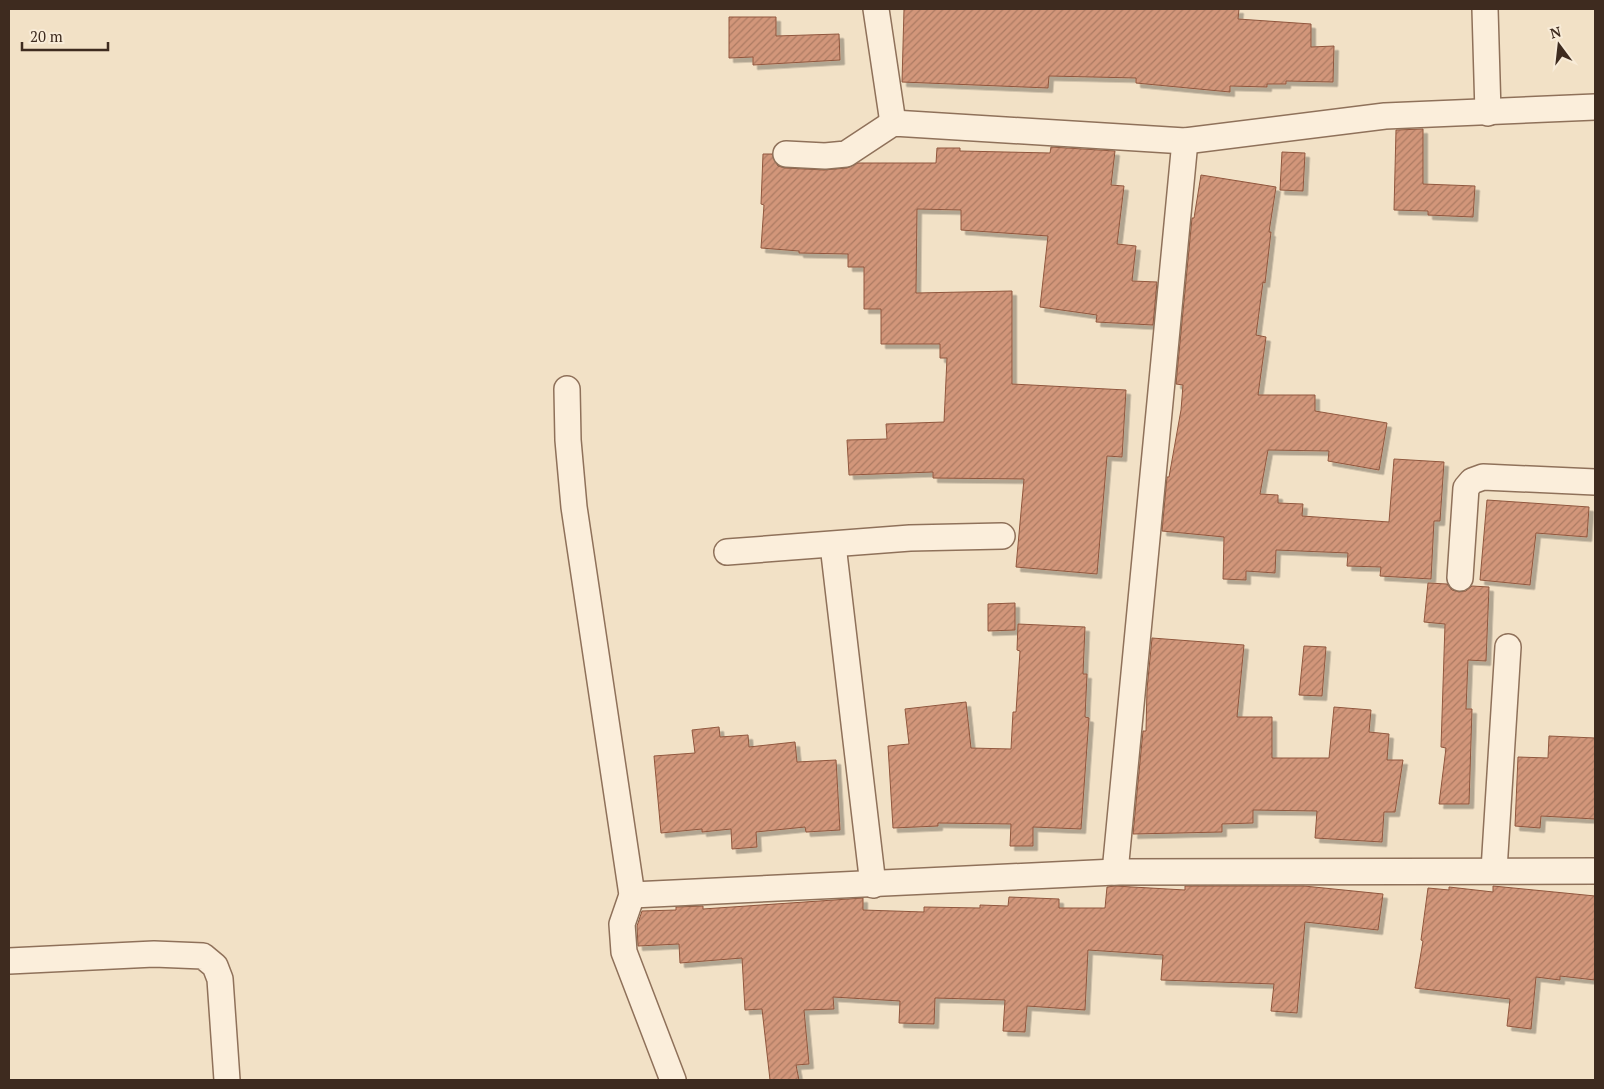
<svg xmlns="http://www.w3.org/2000/svg" width="1604" height="1089" font-family="'PT Serif',serif">
  <style>
    .building { fill: url(#building-hatch); stroke: #90573e; filter: url(#shadow) }
    .lines { fill: none; stroke-linecap: round; stroke-linejoin: round }
    .minor-casing { stroke: #8f715a; stroke-width: 28 }
    .minor { stroke: #fbeedb; stroke-width: 25 }
  </style>
  <defs>
    <pattern id="building-hatch" width="6" height="6" patternUnits="userSpaceOnUse" patternTransform="scale(1.25)"><rect width="6" height="6" fill="#d2967a"/><path d="M-1 1l2-2M0 6l6-6M5 7l2-2" fill="none" stroke="#ac7b63"/></pattern>
    <filter id="shadow"><feDropShadow dx="4.5" dy="4.5" stdDeviation="0" flood-color="#0004"/></filter>
  </defs>
  <rect width="100%" height="100%" fill="#f2e1c6"/>
  <g class="building">
    <path d="M904 9H1239L1238 19 1311 24V47L1334 46 1333 82 1286 81V84H1267V87L1230 86V92L1136 83V78L1049 76 1048 88 902 82Z"/>
    <path d="M729 17H776V36L839 34 840 60 753 65V57L729 58Z"/>
    <path d="M1423 129V184L1475 186 1473 217 1428 215V211L1394 210 1396 130Z"/>
    <path d="M1051 147 1115 151 1111 185 1124 186 1117 244 1136 246 1132 281 1157 282 1153 325 1096 322 1097 315 1040 307 1048 236 961 230V210L917 209 916 293 1012 291V384L1126 390 1122 457 1107 456 1097 574 1016 567 1024 479 933 478V472L849 475 847 440 887 439 886 424 944 422 947 358H940V344H881V309H864V267H848V254L799 253V251L761 248 764 205 761 204 763 154H772L778 166 785 168 824 170 847 168 858 163H936L937 148H960V151L1050 153Z"/>
    <path d="M1282 152 1305 153 1303 191 1280 190Z"/>
    <path d="M1201 175 1276 187 1269 232H1271L1265 283 1263 282 1256 335 1266 337 1258 395H1315V411L1387 423 1379 470 1328 461 1329 451 1268 450 1260 494 1278 495V503L1303 504 1302 516 1389 522 1394 459 1444 462 1440 521H1434L1431 579 1380 576 1381 567 1347 566 1348 553 1276 550 1275 573 1246 571V580L1223 579 1224 537 1162 531 1167 477H1169L1181 410 1183 385 1176 384 1192 218H1194Z"/>
    <path d="M1487 500 1589 507 1587 537 1536 533 1530 585 1480 580Z"/>
    <path d="M1428 583 1447 584 1452 590 1459 592 1466 591 1472 586 1489 587 1486 661 1468 660 1466 709H1472L1469 804H1439L1446 748 1441 747 1445 624 1424 622Z"/>
    <path d="M1015 603V630L988 631V604Z"/>
    <path d="M1018 624 1085 627 1083 674H1087L1085 717 1089 718 1081 829 1033 827V846H1010L1011 824 938 823V826L893 828 888 746 909 744 905 709 966 702 971 748 1011 749 1013 712H1016L1020 651 1017 650Z"/>
    <path d="M1152 638 1244 645 1237 717H1272V758H1329L1334 707 1371 710 1369 732 1389 734 1387 760H1403L1395 812H1384L1382 842 1315 838 1317 811 1253 810V823L1222 824V832L1133 834 1143 731H1146L1147 689Z"/>
    <path d="M1304 646 1326 647 1322 696 1299 695Z"/>
    <path d="M719 727 720 737 748 735 749 747 795 742 797 762 836 760 840 830 806 832 805 827 756 832 757 847 732 849 731 829 702 832V829L661 833 654 756 695 753 692 730Z"/>
    <path d="M1549 736 1595 738V819L1541 816 1540 828 1515 826 1518 757 1548 758Z"/>
    <path d="M1115 886 1185 890V886H1304L1383 894 1378 930 1305 922 1297 1013 1271 1011 1274 984 1161 980 1163 955 1088 950 1085 1010 1027 1006 1025 1032 1003 1031 1005 1000 935 998 934 1024 899 1023 900 1001 833 997 834 1009 804 1010 809 1064 796 1065 799 1080H770L762 1009 745 1010 742 958 680 963 679 944 638 946 637 926 642 911 676 910V907L703 906V909L863 898V910L924 912V907L980 908V905L1008 906 1009 897 1059 899V908H1105L1107 887Z"/>
    <path d="M1493 886 1595 896V980L1560 976V980L1536 977 1531 1029 1507 1026 1510 999 1415 988 1423 941 1421 940 1428 888 1449 890V887L1493 892Z"/>
  </g>
  <g class="lines">
    <defs>
      <g id="minor">
        <path d="M876 9 893 123"/>
        <path d="M1485 9 1488 113"/>
        <path d="M786 154 825 156 846 154 893 123 1185 141 1385 116 1595 107"/>
        <path d="M567 389 568 440 574 507 632 895 622 924 624 952 673 1080"/>
        <path d="M833 545 873 885"/>
        <path d="M727 552 910 538 1002 536"/>
        <path d="M1460 578 1466 488 1472 481 1483 477 1595 482"/>
        <path d="M1494 870 1508 647"/>
        <path d="M1115 872 1185 141"/>
        <path d="M632 895 1115 872 1595 871"/>
        <path d="M9 961 154 954 203 956 215 966 220 979 227 1080"/>
      </g>
    </defs>
    <use href="#minor" class="minor-casing"/>
    <use href="#minor" class="minor"/>
  </g>
  <rect width="1604" height="1089" fill="none" stroke="#3e2b1f" stroke-width="20"/>
  <g transform="translate(1559 45) rotate(345)" stroke="#f8ebd7" stroke-width="4" paint-order="stroke">
  <path d="M0-4L9 19L0 12L-9 19Z" fill="#3e2b1f"/>
  <text y="-8" font-size="14" font-weight="bold" text-anchor="middle" fill="#3e2b1f">N</text>
  </g>
  <path d="M22 42v8h86v-8" fill="none" stroke="#3e2b1f" stroke-width="2.5"/>
  <text x="30" y="42" font-size="15" fill="#3e2b1f" stroke="#f8ebd7" stroke-width="4" paint-order="stroke">20 m</text>
</svg>
